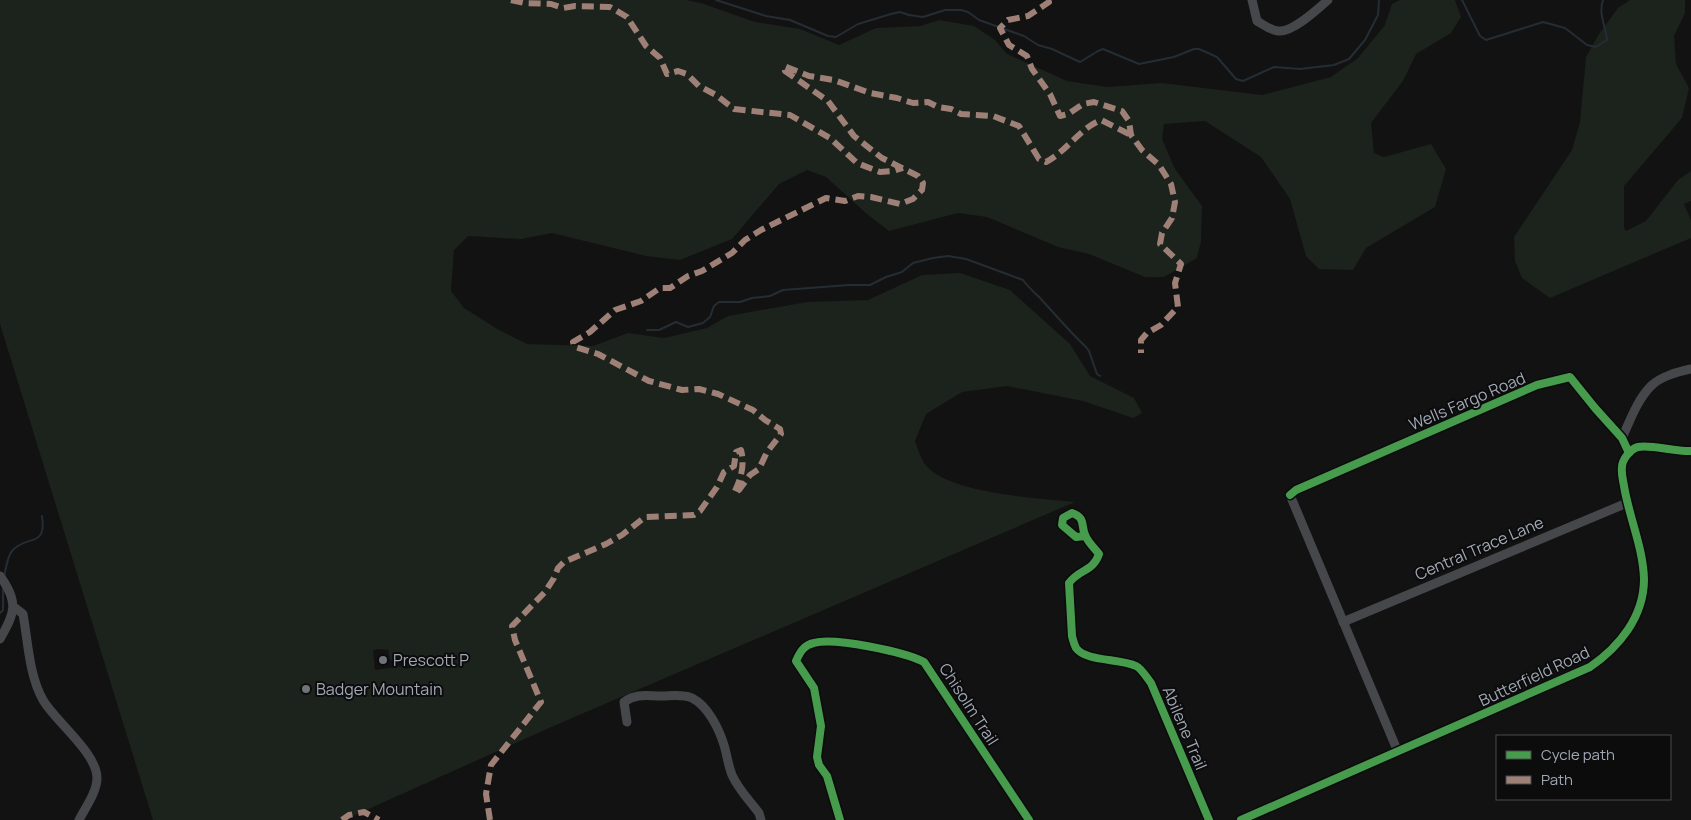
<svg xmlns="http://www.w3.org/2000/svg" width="1691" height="820" font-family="Manrope,sans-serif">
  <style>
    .green { fill: #1c221c; fill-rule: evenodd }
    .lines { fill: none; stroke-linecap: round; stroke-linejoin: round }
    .stream { stroke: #252d34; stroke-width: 2 }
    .minor { stroke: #46474b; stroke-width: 9 }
    .quiet { stroke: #9e8076; stroke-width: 6; stroke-dasharray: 12 6; stroke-linecap: butt }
    .cycleway-casing { stroke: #0c0c0d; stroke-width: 11 }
    .cycleway { stroke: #469c4c; stroke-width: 8 }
    .poi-dot { fill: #6f747b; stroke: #0c0c0d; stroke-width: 2 }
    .labels { text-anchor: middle; stroke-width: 4; stroke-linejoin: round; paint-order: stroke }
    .street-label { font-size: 16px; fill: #a1a8b4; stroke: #0c0c0d }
    .poi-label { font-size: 16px; fill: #a1a8b4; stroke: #0c0c0d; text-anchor: start }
  </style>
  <rect width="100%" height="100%" fill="#121212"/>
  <g class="green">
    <path d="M0 0H686L704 4 755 22 800 29 839 45 876 28 921 26 939 20 974 26 995 40 1007 54 1067 81 1107 87 1162 83 1262 95 1331 77 1358 58 1385 25 1392 4 1400 0H1455L1461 17 1451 33 1416 54 1403 81 1371 123 1374 153 1384 157 1431 144 1446 169 1435 207 1366 248 1353 270 1319 269 1306 256 1290 199 1261 157 1205 121 1164 124 1162 139 1175 169 1202 206 1201 241 1197 258 1164 277H1145L1089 254 1058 247 987 217 958 213 889 231 868 215 826 177 807 170 779 184 732 239 680 260 646 256 552 233 521 239 468 236 454 250 451 291 464 308 499 330 527 344 593 346 628 333 664 338 707 328 728 316 807 302 868 300 922 275 960 273 1010 290 1070 344 1090 376 1134 398 1142 413 1133 418 1083 401 1007 386 962 392 926 414 915 441C918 448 920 457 924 463 946 494 1038 498 1075 502L549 728 344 820H153L0 324ZM377 649 388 650 390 660 402 659V655H408L410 668 405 669 404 666 375 670 373 651Z"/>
    <path d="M1630 0H1685V13L1674 36 1676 64 1689 88 1682 118 1624 186V228L1626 231 1646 221 1678 180 1691 171V201L1684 204 1691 220V238L1550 298 1522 278 1515 261 1514 237 1572 150 1580 122 1586 57 1599 34 1618 8Z"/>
  </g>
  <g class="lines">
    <g class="stream">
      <path d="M716 0 766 16 790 20 828 36 836 37 858 24 891 14 900 12 909 15 923 17 945 10H961L968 12 979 20 1024 36 1038 45 1052 49 1080 62 1098 51 1103 49 1139 64 1174 57 1194 49H1199L1217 57 1236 79 1243 81 1274 67 1300 69 1334 65 1349 59 1365 40 1378 15 1379 0"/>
      <path d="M1462 0 1480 36 1486 40 1543 22 1565 28 1587 45 1596 47 1607 40C1606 27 1598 14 1603 0"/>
      <path d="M647 330H659L676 322 688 327 703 323 710 317 714 306 719 302H740L752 298 770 296 783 290 849 285H870L886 277 902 272 913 263 933 258 948 256 966 259 1023 280C1028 287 1033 291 1039 297 1055 314 1069 331 1086 347L1089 351 1097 374 1100 376"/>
      <path d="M4 577C6 569 7 557 12 551 26 534 47 549 42 516"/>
      <path d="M0 613 3 610V589"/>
    </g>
    <g class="minor">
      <path d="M1252 0 1257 21C1264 25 1270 30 1278 31 1292 33 1318 9 1328 0"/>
      <path d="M1622 438C1630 421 1637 400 1651 386 1661 376 1678 372 1691 369"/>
      <path d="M1085 536 1076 537 1062 525 1063 518 1072 513C1087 518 1080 527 1086 537 1089 543 1095 549 1099 554 1093 572 1079 569 1069 583L1072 636C1073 640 1074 644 1076 648 1086 662 1120 658 1136 666 1142 669 1147 678 1151 683L1209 820"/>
      <path d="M0 576C19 602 15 613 0 639"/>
      <path d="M14 607 23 614C28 642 29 675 43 700 55 721 97 753 97 778 97 792 85 808 79 820"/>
      <path d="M1343 622 1627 503"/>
      <path d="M627 722 624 702C637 693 647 696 661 696 671 696 683 694 692 698 708 706 719 729 724 745 727 755 728 765 732 775 738 789 750 801 759 813L761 820"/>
      <path d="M1398 752 1290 495 1296 490 1537 385 1570 377 1595 408 1622 438 1629 453"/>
      <path d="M840 820 827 776 819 765 817 757 821 726 814 688 796 661C800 652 804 645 814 643 834 637 905 652 924 662L1029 820"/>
      <path d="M1241 820 1590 667C1619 647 1644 617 1644 579 1643 547 1629 517 1624 486 1623 480 1621 473 1622 467 1622 460 1630 449 1638 447 1649 444 1677 452 1691 451"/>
    </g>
    <g class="quiet">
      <path d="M511 0 524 3 551 4 563 8 575 6 610 7 627 17 646 46 660 58 667 74 678 71 687 74 699 86 716 95 734 109 790 115 830 138 857 163 880 172 893 171 903 168"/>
      <path d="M1048 0 1049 2 1028 16 1008 20 1000 28 1009 45 1027 56 1032 69 1050 94 1060 116 1068 114 1083 104 1094 102 1122 111 1129 121 1131 135 1142 150 1159 165 1171 184 1175 202 1172 218 1162 233 1160 244 1181 264 1175 283 1178 307 1161 325 1147 333 1141 340V353"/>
      <path d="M342 820 349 815 364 812 379 820"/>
      <path d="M490 820 486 794 491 765 541 702 515 640 512 626 545 592 554 578 558 568 564 562 606 544 622 535 645 517 694 515 700 511 717 487 724 472 734 466 736 452 741 450C745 466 741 478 734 493L739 490 750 475 759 469 767 452 781 434 780 429 765 420 753 410 718 394 699 389 682 390 649 381 598 354 575 347 573 342 590 332 615 310 641 301 660 288H670L688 276 702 271 732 253 745 240 761 230 826 198 845 201 858 196 871 197 900 204 913 199 922 190 923 183 918 176 882 158 854 136 828 101 785 71 784 66 809 76 834 80 870 93 897 98 913 103 928 102 938 107 951 109 961 114 993 116 1019 126 1039 159 1046 162C1067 151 1079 129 1101 120L1131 135"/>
    </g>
    <defs>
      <g id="cycleway">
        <path d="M1290 495 1296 490 1537 385 1570 377 1595 408 1622 438 1629 453"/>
        <path d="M1085 536 1076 537 1062 525 1063 518 1072 513C1087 518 1080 527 1086 537 1089 543 1095 549 1099 554 1093 572 1079 569 1069 583L1072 636C1073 640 1074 644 1076 648 1086 662 1120 658 1136 666 1142 669 1147 678 1151 683L1209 820"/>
        <path d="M840 820 827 776 819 765 817 757 821 726 814 688 796 661C800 652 804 645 814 643 834 637 905 652 924 662L1029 820"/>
        <path d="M1241 820 1590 667C1619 647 1644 617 1644 579 1643 547 1629 517 1624 486 1623 480 1621 473 1622 467 1622 460 1630 449 1638 447 1649 444 1677 452 1691 451"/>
      </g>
    </defs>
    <use href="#cycleway" class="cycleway-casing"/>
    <use href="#cycleway" class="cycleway"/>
  </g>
  <g class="poi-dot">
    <circle cx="383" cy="660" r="5"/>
    <circle cx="306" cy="689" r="5"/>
  </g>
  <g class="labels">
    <g class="street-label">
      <text transform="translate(1467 401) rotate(-23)" y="6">Wells Fargo Road</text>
      <text transform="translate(1479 548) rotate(-23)" y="6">Central Trace Lane</text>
      <text transform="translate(1534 676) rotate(-25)" y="6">Butterfield Road</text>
      <text transform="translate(969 704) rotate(57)" y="6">Chisolm Trail</text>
      <text transform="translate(1185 728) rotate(67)" y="6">Abilene Trail</text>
    </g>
    <g class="poi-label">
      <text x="393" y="666">Prescott P</text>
      <text x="316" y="695">Badger Mountain</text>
    </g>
  </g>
  <rect x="1496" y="735" width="175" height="65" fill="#0c0c0d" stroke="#484a50"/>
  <rect x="1506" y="751" width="25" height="8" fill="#469c4c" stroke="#484a50"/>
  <text x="1541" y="760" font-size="15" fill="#a1a8b4">Cycle path</text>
  <rect x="1506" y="776" width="25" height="8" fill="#9e8076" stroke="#484a50"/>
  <text x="1541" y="785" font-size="15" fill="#a1a8b4">Path</text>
</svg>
